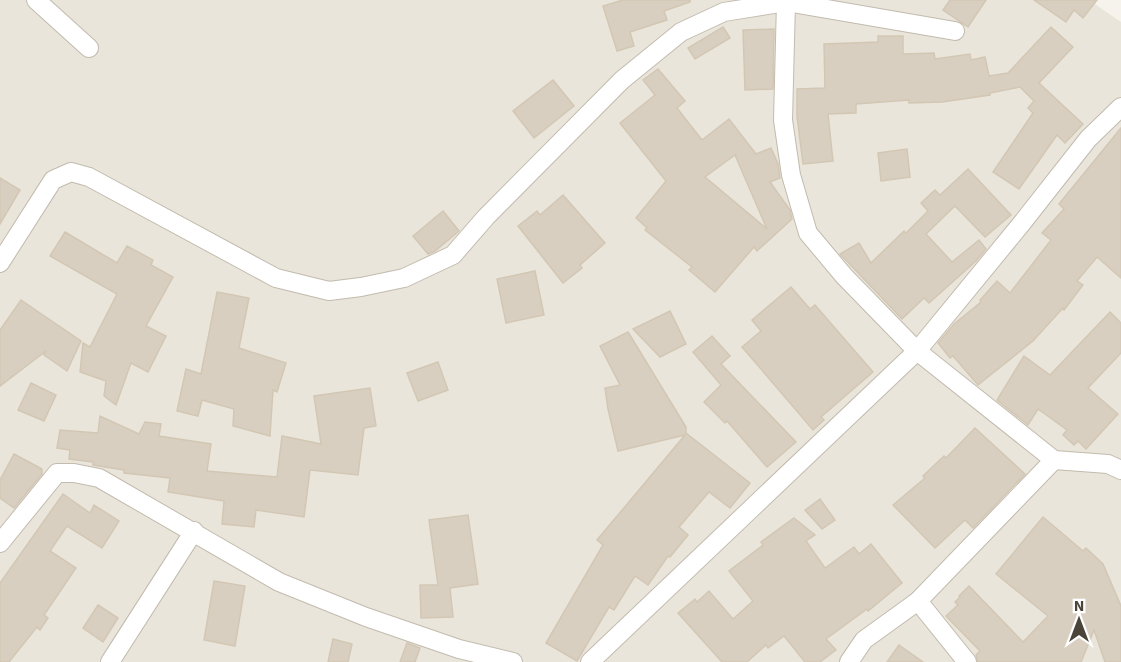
<svg xmlns="http://www.w3.org/2000/svg" width="1121" height="662" font-family="'Source Sans 3',sans-serif">
  <style>
    .residential { fill: #eae5da }
    .building { fill: #d8cfc1; stroke: #d3c7b4; stroke-width: 1.5; fill-rule: evenodd }
    .lines { fill: none; stroke-linecap: round; stroke-linejoin: round }
    .street-casing { stroke: #c2bbae; stroke-width: 20 }
    .street { stroke: #fff; stroke-width: 18 }
  </style>
  <rect width="100%" height="100%" fill="#f6f3ec"/>
  <path class="residential" d="M0 0H1089L1121 22V662H0Z"/>
  <g class="building">
    <path d="M623 0H690V2L664 11 667 20 630 32 634 46 617 51 603 6Z"/>
    <path d="M950 0H986L968 27 943 10Z"/>
    <path d="M1034 0H1097L1083 18 1074 10 1066 22Z"/>
    <path d="M723 27 730 38 695 59 688 48Z"/>
    <path d="M1051 27 1073 47 1039 83 1083 124 1065 143 1057 135 1019 189 993 172 1033 113 1028 108 1034 101 1020 87 990 93V95L942 102 909 103V100L856 104V113L828 114 833 161 803 164 797 116V89L825 88 824 44 878 42V36H903V54L934 53 935 59 970 54 971 60 985 57 989 76 1008 73Z"/>
    <path d="M774 29 773 89 745 90 743 30Z"/>
    <path d="M658 69 685 101 677 108 702 140 729 119 756 154 771 148 778 164 780 178 770 182 790 210 792 219 757 251 754 247 715 292 689 270 692 267 645 230 647 228 636 218 666 181 620 123 655 95 643 80ZM735 155 767 229 705 177Z"/>
    <path d="M553 80 574 106 534 138 513 111Z"/>
    <path d="M1121 128V278L1097 257 1077 281 1083 285 1064 310 1063 308 1033 341 978 385 953 356 950 358 938 343 954 324 981 302 980 300 997 281 1010 293 1051 240 1042 233 1064 209 1059 204Z"/>
    <path d="M907 149 910 177 881 181 878 153Z"/>
    <path d="M968 169 1011 215 985 237 955 206 926 234 952 262 979 240 986 249 976 261 929 303 924 298 902 319 840 254 859 243 871 263 904 231 906 233 928 211 921 203 935 190 940 195Z"/>
    <path d="M0 178 20 190 0 224Z"/>
    <path d="M563 195 605 243 580 265 582 268 563 283 518 226 537 211 540 215Z"/>
    <path d="M443 211 459 231 435 251 428 254 413 236Z"/>
    <path d="M65 232 117 263 127 246 153 260 151 265 173 277 146 326 166 336 148 372 131 363 116 405 104 396 106 381 80 372 83 343 90 347 117 294 50 256Z"/>
    <path d="M535 271 544 315 506 323 497 279Z"/>
    <path d="M791 287 810 309 815 305 873 372 821 417 824 420 813 430 742 347 761 331 752 320Z"/>
    <path d="M217 292 249 298 239 348 286 363 277 392 273 390 270 436 233 426 234 409 202 400 198 416 177 411 186 369 201 374Z"/>
    <path d="M21 300 81 341 67 371 44 355 46 351 0 386V330Z"/>
    <path d="M670 311 686 344 660 357 633 329Z"/>
    <path d="M1110 312 1121 323V353L1088 388 1118 414 1086 449 1078 441 1074 445 1063 435 1067 430 1038 409 1028 425 997 400 1024 356 1050 375Z"/>
    <path d="M628 332 686 427V433L750 483 730 508 709 492 679 527 688 535 670 557 668 556 648 585 635 576 614 610 609 607 577 661 546 643 603 545 597 540 685 435 618 451 608 409 605 388 620 385 600 346Z"/>
    <path d="M712 336 730 356 721 364 796 442 767 467 727 421 725 423 704 402 721 385 693 352Z"/>
    <path d="M438 362 448 390 418 401 407 373Z"/>
    <path d="M31 383 56 395 44 421 18 410Z"/>
    <path d="M370 388 376 426 364 428 358 475 310 470 304 517 256 510 254 527 222 524 224 501 168 492 170 478 124 473V470L93 465V462L69 459 70 450 57 448 60 430 98 433 100 416 139 434 145 422 161 424 159 436 211 444 207 471 277 477 282 436 321 444 314 396Z"/>
    <path d="M975 428 1025 474 973 528 965 520 935 548 893 505 925 478 923 476 944 456 946 458Z"/>
    <path d="M14 454 42 469V474L14 508 0 498V480Z"/>
    <path d="M63 494 90 513 94 505 119 521 102 548 67 526 50 551 76 568 44 615 48 618 40 630 37 627 9 662H0V583Z"/>
    <path d="M820 499 835 520 822 529 805 510Z"/>
    <path d="M468 515 478 584 450 588 453 617 421 618 420 585H438L429 520Z"/>
    <path d="M1043 517 1083 551 1086 548 1103 564 1121 606V662H1105L1094 630 1081 662H978L976 655 980 651 946 616 958 605 955 602 960 597 959 596 969 586 1023 642 1048 616 996 574Z"/>
    <path d="M794 518 815 535 806 541 825 568 854 547 859 554 871 544 902 583 868 611 867 609 826 639 836 650 820 662H805L784 636 768 648 766 645 747 662H722L678 613 695 599 697 602 709 591 733 619 753 601 729 571 763 545 761 542Z"/>
    <path d="M214 581 245 586 235 646 204 640Z"/>
    <path d="M98 605 118 618 103 642 83 628Z"/>
    <path d="M333 639 352 644 348 662H328Z"/>
    <path d="M407 643 420 648 415 662H400Z"/>
    <path d="M899 645 923 662H887Z"/>
  </g>
  <g class="lines">
    <defs>
      <g id="street">
        <path d="M36 0 89 48"/>
        <path d="M1121 107 1088 139 1022 223 917 351 1054 460 1108 464 1121 470"/>
        <path d="M0 263 53 180 71 172 89 177 276 278 329 291 361 287 404 278 453 255 486 217 622 80 681 32 724 12 786 2 955 31"/>
        <path d="M0 543 57 473H74L99 478 279 582 366 617 459 649 513 662"/>
        <path d="M918 601 967 662"/>
        <path d="M110 662 194 531"/>
        <path d="M590 662 917 351 844 276 808 233 791 175 783 120 786 2"/>
        <path d="M849 662 864 640 918 601 1054 460"/>
      </g>
    </defs>
    <use href="#street" class="street-casing"/>
    <use href="#street" class="street"/>
  </g>
  <g transform="translate(1079 620)" stroke="#ffffff" stroke-width="4.5" paint-order="stroke">
  <path d="M0-4.5L10 22L0 15L-10 22Z" fill="#4b4439"/>
  <text y="-9" font-size="16" font-weight="bold" text-anchor="middle" fill="#4b4439">N</text>
  </g>
</svg>
